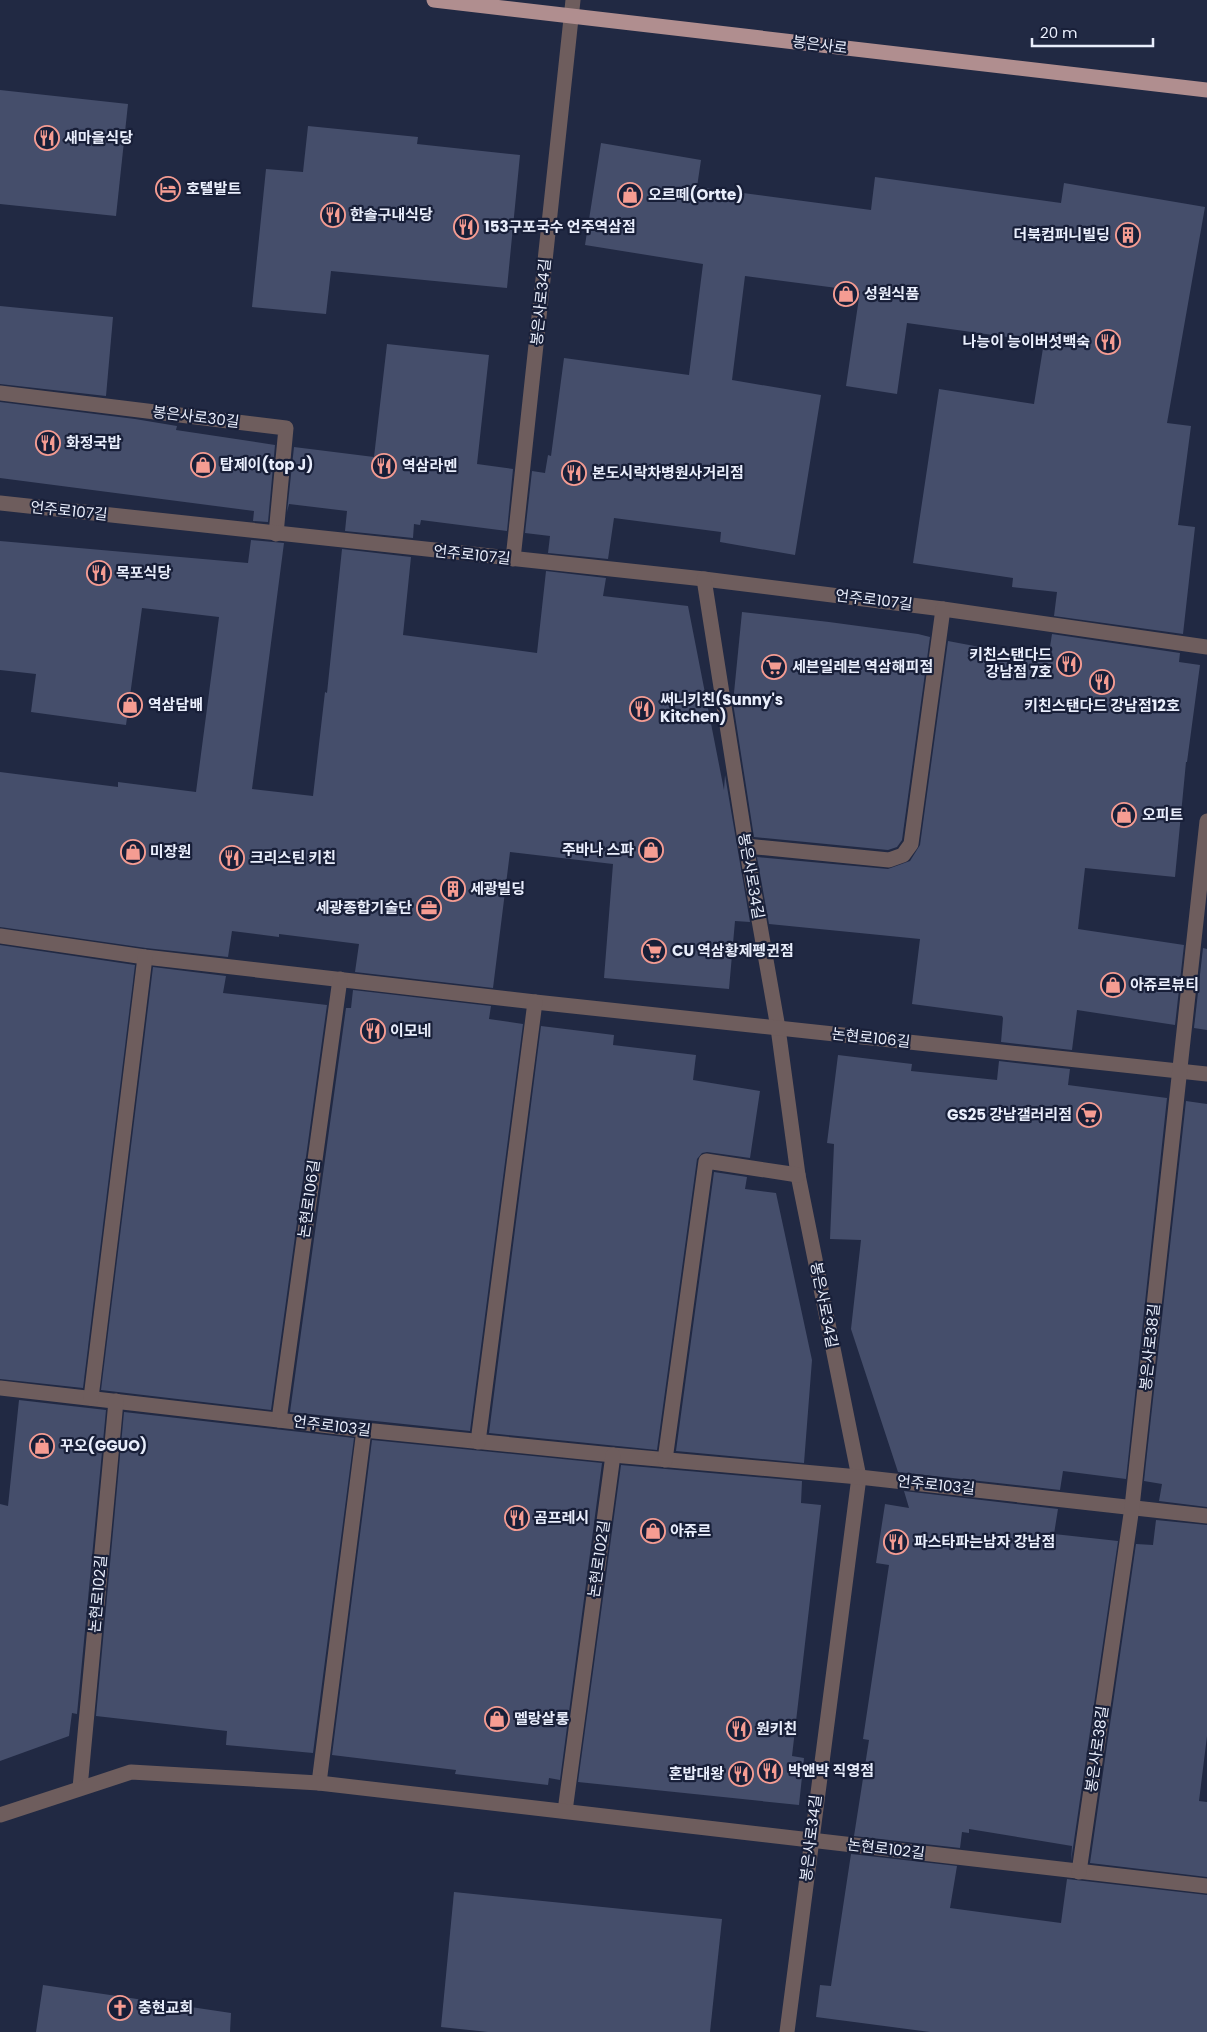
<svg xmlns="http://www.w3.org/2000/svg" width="1207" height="2032" font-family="Poppins,'Noto Sans KR',sans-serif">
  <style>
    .building { fill: #454e6b }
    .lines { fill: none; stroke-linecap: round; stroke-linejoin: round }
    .minor { stroke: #6e5d5d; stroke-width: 15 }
    .major { stroke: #b08e8f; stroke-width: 15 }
    .labels { text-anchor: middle; stroke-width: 4.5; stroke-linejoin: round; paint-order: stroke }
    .street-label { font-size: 15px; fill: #e9eefc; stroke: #181f38 }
    .poi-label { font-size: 15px; font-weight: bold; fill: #e9eefc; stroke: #181f38; text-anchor: start }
  </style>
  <rect width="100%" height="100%" fill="#212943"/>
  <g class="building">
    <path d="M0 90 128 104 116 216 0 204Z"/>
    <path d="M308 126 418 137 417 144 520 155 507 288 331 271 326 314 252 307 266 169 303 172Z"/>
    <path d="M601 143 701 160 697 187 871 210 875 177 1061 203 1064 183 1205 207 1167 423 1191 426 1178 525 1195 527 1183 634 1054 616 1057 592 1012 587 1013 578 913 563 939 389 1034 404 1044 342 907 323 897 394 846 386 860 291 745 276 732 380 821 395 795 555 720 542 721 532 614 518 608 559 548 553 550 536 525 533 532 471 545 473 548 455 551 456 564 358 689 375 703 264 585 245Z"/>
    <path d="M0 306 113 317 106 396 0 384Z"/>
    <path d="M387 344 489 355 477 464 513 469 507 531 421 520 420 525 414 524 413 538 345 531 347 511 289 504 287 512 294 447 374 457Z"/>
    <path d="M0 402 135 419 177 426 176 430 275 445 268 522 253 521 254 511 0 478Z"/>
    <path d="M251 540 284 543 252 789 313 796 325 692 327 693 342 549 411 557 403 635 537 653 546 571 606 578 603 596 688 606 724 790 725 775 750 922 735 921 729 989 604 978 613 864 510 852 493 988 355 972 359 944 279 934V937L232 931 228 957 146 948 0 927V772L118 787V782L196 792 219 617 142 608 126 725 31 712 36 674 0 670V541L248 563Z"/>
    <path d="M742 612 829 622 918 634 930 637 902 840 897 847 888 850 754 837 733 703Z"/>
    <path d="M1052 634 1180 653 1179 662 1200 665 1187 762H1186L1175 877 1085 868 1078 929 1184 945 1175 1025 1077 1010 1072 1050 1001 1042 1003 1018 1002 1016 912 1004 920 939 769 924 757 857 888 869 910 861 920 845 948 641 1048 660Z"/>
    <path d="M0 945 135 965 83 1388 0 1379Z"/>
    <path d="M1203 948 1207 949V1030L1194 1028Z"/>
    <path d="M153 967 226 976 223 993 327 1005 271 1410 101 1390Z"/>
    <path d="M353 990 491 1006 489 1019 523 1024 470 1431 290 1412 346 1008H351Z"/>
    <path d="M541 1026 614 1035 613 1045 696 1055 693 1080 760 1091 750 1158 707 1152 702 1153 697 1159 657 1450 489 1433Z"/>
    <path d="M838 1055 912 1064 911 1071 997 1080 999 1061 1070 1069 1068 1085 1167 1098 1126 1479 1063 1471 1060 1490 898 1472 851 1329 861 1240 830 1239 834 1144 827 1143Z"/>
    <path d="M1186 1101 1207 1104V1507L1159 1501 1162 1484 1144 1481Z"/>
    <path d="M714 1172 747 1177 745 1189 776 1193 812 1360 804 1463 676 1451Z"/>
    <path d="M19 1400 106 1410 77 1714 72 1713 69 1736 0 1761V1504L8 1506Z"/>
    <path d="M124 1412 354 1438 313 1753 226 1745 227 1731 96 1716Z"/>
    <path d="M372 1440 602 1463 560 1780 549 1778 548 1785 455 1774 456 1770 332 1755Z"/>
    <path d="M621 1465 802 1481 801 1503 821 1505 792 1756 804 1758 799 1805 578 1782Z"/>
    <path d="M904 1491 1058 1509 1054 1534 1118 1541 1071 1861 1072 1846 969 1829V1833L962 1832 960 1848 854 1836 869 1740 863 1739 889 1565 876 1563 885 1504 909 1508Z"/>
    <path d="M1156 1520 1207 1525V1736L1199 1801 1207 1802V1877L1090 1863 1136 1544 1153 1545Z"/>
    <path d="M851 1854 957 1866 950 1908 1061 1923 1067 1879 1207 1895V2032H930L816 2017 820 1985 831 1986Z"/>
    <path d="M454 1892 722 1919 710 2032H488L441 2027Z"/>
    <path d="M43 1985 231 2013 230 2032H36Z"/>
  </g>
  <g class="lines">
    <g class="minor">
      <path d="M0 393 286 428 276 534"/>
      <path d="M0 503 704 579 943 609 1207 647"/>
      <path d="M513 559 573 0"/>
      <path d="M704 579 746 846 778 1028 798 1175 859 1477 787 2032"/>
      <path d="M746 846 889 860 903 855 911 844 943 609"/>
      <path d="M0 936 145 957 535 1002 1207 1074"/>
      <path d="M0 1388 364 1430 613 1455 859 1477 1207 1516"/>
      <path d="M91 1398 145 957"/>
      <path d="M279 1420 340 979"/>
      <path d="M478 1442 535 1002"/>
      <path d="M665 1460 706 1161 798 1175"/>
      <path d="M319 1783 364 1430"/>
      <path d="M80 1788 116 1401"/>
      <path d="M565 1811 613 1455"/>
      <path d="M0 1815 131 1772 319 1783 1207 1886"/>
      <path d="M1079 1872 1132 1507 1207 821"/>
    </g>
    <path class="major" d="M434 0 1207 90"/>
  </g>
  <defs>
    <symbol id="restaurant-ring" viewBox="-11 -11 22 22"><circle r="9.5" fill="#181f38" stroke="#f59c92" stroke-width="1.5"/><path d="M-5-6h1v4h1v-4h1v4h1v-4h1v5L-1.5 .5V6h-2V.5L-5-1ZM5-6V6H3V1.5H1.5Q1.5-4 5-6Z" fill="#f59c92"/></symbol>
    <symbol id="hotel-ring" viewBox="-11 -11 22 22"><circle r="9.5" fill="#181f38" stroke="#f59c92" stroke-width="1.5"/><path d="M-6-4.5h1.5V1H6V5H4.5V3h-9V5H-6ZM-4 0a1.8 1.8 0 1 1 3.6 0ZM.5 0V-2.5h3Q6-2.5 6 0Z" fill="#f59c92"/></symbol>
    <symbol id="shop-ring" viewBox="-11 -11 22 22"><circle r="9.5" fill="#181f38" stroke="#f59c92" stroke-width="1.5"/><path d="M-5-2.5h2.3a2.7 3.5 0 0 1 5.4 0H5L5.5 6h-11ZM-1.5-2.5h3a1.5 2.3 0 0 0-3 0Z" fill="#f59c92"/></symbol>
    <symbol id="building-ring" viewBox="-11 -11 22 22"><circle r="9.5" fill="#181f38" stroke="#f59c92" stroke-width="1.5"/><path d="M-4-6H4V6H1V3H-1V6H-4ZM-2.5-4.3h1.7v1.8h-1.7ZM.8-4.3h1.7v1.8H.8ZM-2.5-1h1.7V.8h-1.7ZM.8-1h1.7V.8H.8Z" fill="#f59c92"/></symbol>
    <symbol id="supermarket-ring" viewBox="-11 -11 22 22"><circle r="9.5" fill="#181f38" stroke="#f59c92" stroke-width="1.5"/><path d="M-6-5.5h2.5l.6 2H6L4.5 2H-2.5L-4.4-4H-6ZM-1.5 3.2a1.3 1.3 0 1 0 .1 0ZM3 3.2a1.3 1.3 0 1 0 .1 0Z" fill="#f59c92"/></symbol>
    <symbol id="office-ring" viewBox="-11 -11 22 22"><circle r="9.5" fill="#181f38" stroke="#f59c92" stroke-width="1.5"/><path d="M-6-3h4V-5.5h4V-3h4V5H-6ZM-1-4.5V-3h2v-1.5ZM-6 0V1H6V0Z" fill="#f59c92"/></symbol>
    <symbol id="church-ring" viewBox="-11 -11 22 22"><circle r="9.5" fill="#181f38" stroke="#f59c92" stroke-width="1.5"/><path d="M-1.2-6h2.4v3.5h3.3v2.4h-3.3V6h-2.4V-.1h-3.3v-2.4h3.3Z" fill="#f59c92"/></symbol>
  </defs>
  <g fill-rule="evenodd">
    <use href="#restaurant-ring" x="33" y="124" width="28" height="28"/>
    <use href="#hotel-ring" x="154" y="175" width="28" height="28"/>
    <use href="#shop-ring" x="616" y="181" width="28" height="28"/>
    <use href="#restaurant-ring" x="319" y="201" width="28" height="28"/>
    <use href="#restaurant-ring" x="452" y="213" width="28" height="28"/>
    <use href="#building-ring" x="1114" y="221" width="28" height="28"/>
    <use href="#shop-ring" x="832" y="280" width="28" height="28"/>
    <use href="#restaurant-ring" x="1094" y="328" width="28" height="28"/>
    <use href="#restaurant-ring" x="34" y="429" width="28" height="28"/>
    <use href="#shop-ring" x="189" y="451" width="28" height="28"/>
    <use href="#restaurant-ring" x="370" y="452" width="28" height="28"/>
    <use href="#restaurant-ring" x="560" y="459" width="28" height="28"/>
    <use href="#restaurant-ring" x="85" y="559" width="28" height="28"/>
    <use href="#restaurant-ring" x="1055" y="650" width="28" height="28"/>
    <use href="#supermarket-ring" x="760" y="653" width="28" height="28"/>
    <use href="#restaurant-ring" x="1088" y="668" width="28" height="28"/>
    <use href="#shop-ring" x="116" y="691" width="28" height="28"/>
    <use href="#restaurant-ring" x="628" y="695" width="28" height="28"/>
    <use href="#shop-ring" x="1110" y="801" width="28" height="28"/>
    <use href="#shop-ring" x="637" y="836" width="28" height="28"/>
    <use href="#shop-ring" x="119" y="838" width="28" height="28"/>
    <use href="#restaurant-ring" x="218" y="844" width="28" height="28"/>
    <use href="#building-ring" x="439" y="875" width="28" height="28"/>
    <use href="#office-ring" x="415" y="894" width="28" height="28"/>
    <use href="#supermarket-ring" x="640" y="937" width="28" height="28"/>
    <use href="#shop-ring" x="1099" y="971" width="28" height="28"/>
    <use href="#restaurant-ring" x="359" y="1017" width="28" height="28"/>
    <use href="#supermarket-ring" x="1075" y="1101" width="28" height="28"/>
    <use href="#shop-ring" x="28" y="1432" width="28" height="28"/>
    <use href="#restaurant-ring" x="503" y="1504" width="28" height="28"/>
    <use href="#shop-ring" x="639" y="1517" width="28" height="28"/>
    <use href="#restaurant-ring" x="882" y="1528" width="28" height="28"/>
    <use href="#shop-ring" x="483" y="1705" width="28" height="28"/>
    <use href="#restaurant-ring" x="725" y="1715" width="28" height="28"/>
    <use href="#restaurant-ring" x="756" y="1757" width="28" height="28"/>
    <use href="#restaurant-ring" x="727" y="1760" width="28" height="28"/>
    <use href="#church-ring" x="106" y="1994" width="28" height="28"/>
  </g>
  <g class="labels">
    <g class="street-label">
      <text transform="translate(820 45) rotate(7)" y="5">봉은사로</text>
      <text transform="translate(541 302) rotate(-84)" y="5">봉은사로34길</text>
      <text transform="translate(196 417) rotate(7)" y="5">봉은사로30길</text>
      <text transform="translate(69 511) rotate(6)" y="5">언주로107길</text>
      <text transform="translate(472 555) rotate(6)" y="5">언주로107길</text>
      <text transform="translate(874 600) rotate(7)" y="5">언주로107길</text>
      <text transform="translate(751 876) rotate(80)" y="5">봉은사로34길</text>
      <text transform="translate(871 1038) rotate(6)" y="5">논현로106길</text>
      <text transform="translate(309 1199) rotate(-82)" y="5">논현로106길</text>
      <text transform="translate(824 1305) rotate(79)" y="5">봉은사로34길</text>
      <text transform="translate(1150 1347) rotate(-84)" y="5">봉은사로38길</text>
      <text transform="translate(332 1426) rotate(7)" y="5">언주로103길</text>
      <text transform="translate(936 1485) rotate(6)" y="5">언주로103길</text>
      <text transform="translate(599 1559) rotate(-82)" y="5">논현로102길</text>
      <text transform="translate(98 1594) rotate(-85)" y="5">논현로102길</text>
      <text transform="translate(1097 1749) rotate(-82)" y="5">봉은사로38길</text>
      <text transform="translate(811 1838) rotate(-83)" y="5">봉은사로34길</text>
      <text transform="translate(886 1849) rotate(7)" y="5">논현로102길</text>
    </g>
    <g class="poi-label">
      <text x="64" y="143">새마을식당</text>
      <text x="186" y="194">호텔발트</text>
      <text x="648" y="200">오르떼(Ortte)</text>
      <text x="350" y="220">한솔구내식당</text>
      <text x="484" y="232">153구포국수 언주역삼점</text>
      <text x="1110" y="240" text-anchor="end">더북컴퍼니빌딩</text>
      <text x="864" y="299">성원식품</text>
      <text x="1090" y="347" text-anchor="end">나능이 능이버섯백숙</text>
      <text x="66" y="448">화정국밥</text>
      <text x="220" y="470">탑제이(top J)</text>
      <text x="402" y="471">역삼라멘</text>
      <text x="592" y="478">본도시락차병원사거리점</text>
      <text x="116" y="578">목포식당</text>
      <text x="1052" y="660" text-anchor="end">키친스탠다드<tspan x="1052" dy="17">강남점 7호</tspan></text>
      <text x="792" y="672">세븐일레븐 역삼해피점</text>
      <text x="660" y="705">써니키친(Sunny's<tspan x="660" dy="17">Kitchen)</tspan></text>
      <text x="148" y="710">역삼담배</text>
      <text x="1102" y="711" text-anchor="middle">키친스탠다드 강남점12호</text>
      <text x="1142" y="820">오피트</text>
      <text x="634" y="855" text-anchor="end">주바나 스파</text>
      <text x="150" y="857">미장원</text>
      <text x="250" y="863">크리스틴 키친</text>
      <text x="470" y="894">세광빌딩</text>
      <text x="412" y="913" text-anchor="end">세광종합기술단</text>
      <text x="672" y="956">CU 역삼황제펭귄점</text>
      <text x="1130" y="990">아쥬르뷰티</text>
      <text x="390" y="1036">이모네</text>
      <text x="1072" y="1120" text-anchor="end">GS25 강남갤러리점</text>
      <text x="60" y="1451">꾸오(GGUO)</text>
      <text x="534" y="1523">곰프레시</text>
      <text x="670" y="1536">아쥬르</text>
      <text x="914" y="1547">파스타파는남자 강남점</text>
      <text x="514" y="1724">멜랑살롱</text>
      <text x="756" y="1734">원키친</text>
      <text x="788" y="1776">박앤박 직영점</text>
      <text x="724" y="1779" text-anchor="end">혼밥대왕</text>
      <text x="138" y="2013">충현교회</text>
    </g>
  </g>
  <path d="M1032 38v8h121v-8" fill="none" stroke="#e9eefc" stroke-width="2.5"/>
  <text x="1040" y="38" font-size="15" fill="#e9eefc" stroke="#181f38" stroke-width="4" paint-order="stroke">20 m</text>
</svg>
